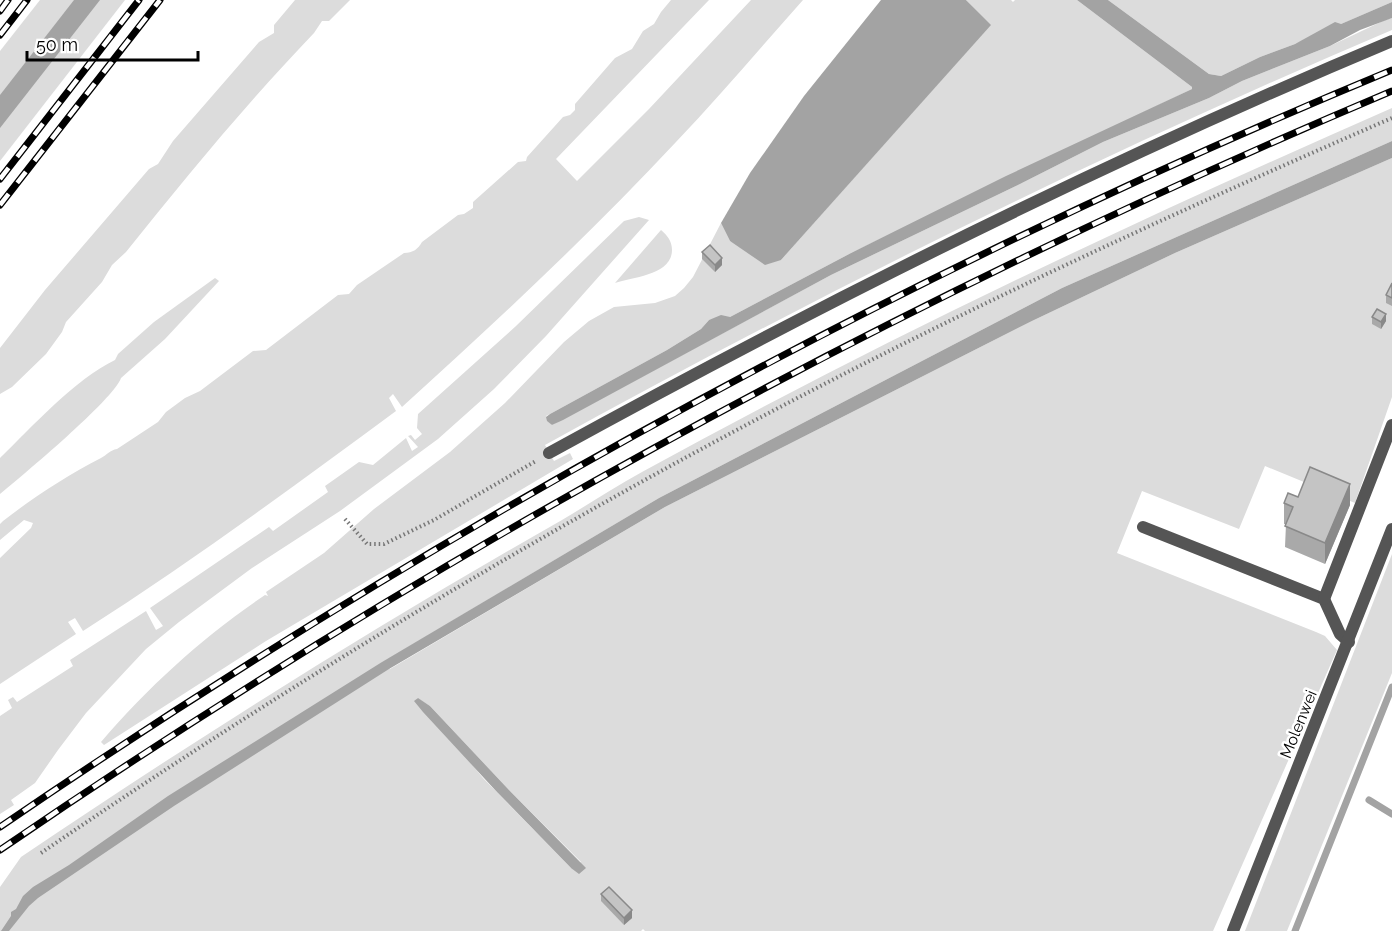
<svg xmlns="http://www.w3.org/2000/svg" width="1392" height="931" font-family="Raleway,sans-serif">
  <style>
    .green { fill: #dcdcdc; fill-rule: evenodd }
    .water { fill: #a3a3a3 }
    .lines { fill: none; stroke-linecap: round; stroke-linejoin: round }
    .stream { stroke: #a3a3a3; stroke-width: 7 }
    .path { stroke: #777; stroke-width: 4; stroke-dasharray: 1.5 3; stroke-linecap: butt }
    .lane { stroke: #555; stroke-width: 12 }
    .street { stroke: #555; stroke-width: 12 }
    .rail-casing { stroke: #000; stroke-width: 7 }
    .rail { stroke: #fff; stroke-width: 4.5; stroke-dasharray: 14; stroke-linecap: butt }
    .wall { fill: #a9a9a9 }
    .shaded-wall { fill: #898989 }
    .building { fill: #c4c4c4; stroke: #898989; stroke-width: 1.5 }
    .labels { text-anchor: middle; stroke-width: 5; stroke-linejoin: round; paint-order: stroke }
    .street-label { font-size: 16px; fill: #000; stroke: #fff }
  </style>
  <rect width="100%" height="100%" fill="#fff"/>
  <g class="green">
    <path d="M40 0H125L0 161V51Z"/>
    <path d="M295 0H350L329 21H322L314 33C247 103 186 177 126 252L112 265 102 282 66 322 62 332 46 354 12 387 0 394V348L45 290 149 169 158 164 173 141 259 42 274 33V25Z"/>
    <path d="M671 0H709L556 159 577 181 649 109 751 0H803C761 47 720 96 676 142 589 235 496 322 402 407L393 394 389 398 396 411C293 487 191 562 83 631L75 618 68 622 76 634 0 684V558L31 528 33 523 24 520 0 540V524L3 521C34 497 66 476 101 458 107 455 110 450 117 449L158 422 166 412 185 398 200 391 253 351 266 350 338 295 349 294 357 285 404 253C413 253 418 249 422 242L458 215 464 214 473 208V202L518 162 526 161 527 157 563 117 570 115 575 110V104L615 58 632 49 643 31 654 24 661 12Z"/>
    <path d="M966 0H1011L1013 2 1015 0H1077L1192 87V89L851 253 730 317 709 320 701 329 667 350 550 414 546 416 552 425 831 275 1020 184 1103 142 1209 98 1242 81 1330 46 1385 20 1392 18V30C1102 153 821 293 545 445L554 461 570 453 573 459 266 641 104 745 101 742C151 684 202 638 265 595L268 596 266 592 324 553 374 509 450 452 505 403 564 342 589 321 614 307 655 303 675 296 684 288 693 277 721 223 730 241 781 260 990 25Z"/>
    <path d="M1108 0H1392V2L1295 44 1260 57 1221 76 1209 74Z"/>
    <path d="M1392 108V141L1062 288 659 498 383 662 390 669 665 507 1032 321 1175 253 1392 158V397L1355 503 1265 466 1239 529 1142 491 1117 553 1316 632 1325 636 1337 650 1213 931H645L643 929 641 931H0V887L21 857C197 738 377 625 562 520 589 504 613 488 642 472 885 338 1137 220 1392 108ZM417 698 430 706 509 790 581 862 571 868 483 778Z"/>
    <path d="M639 217 649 220 546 336 494 389 438 439 340 511 252 568 179 622 146 649 86 713 58 750 35 783 11 800 14 805 0 814V716L12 708 8 700 13 697 17 702 73 666 70 660 146 611 156 630 163 626 150 608 269 527 273 531 328 492 325 486 359 462 373 465 406 438 412 451 418 447 408 436 411 435 415 440 422 434 417 428 418 414 516 326 624 221Z"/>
    <path d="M661 230C667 235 672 241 672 250 672 275 633 277 615 283Z"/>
    <path d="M215 278 219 281 165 339 121 378C114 399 22 476 0 494V458C32 427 75 379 115 360L118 354 154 322Z"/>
    <path d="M1392 554V673L1287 931H1245Z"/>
  </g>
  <g class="water">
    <path d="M74 0H100L0 128V95Z"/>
    <path d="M881 0H966L991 25 781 260 765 265 730 241 721 223 750 173 804 96Z"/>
    <path d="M1077 0H1108L1209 74 1221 76 1260 57 1295 44 1335 22 1341 24 1392 2V18L1360 30 1330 46 1242 81 1209 98 1103 142 1020 184 831 275 563 420 552 425 547 421 546 417 550 414 667 350 701 329 709 320 721 315 730 317 851 253 1006 176 1192 89V87Z"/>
    <path d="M1392 141V158L1175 253 1032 321 665 507 389 669 174 806 38 898 29 906 9 931H1L11 916V912L16 909 23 896 33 887 69 865 168 796 382 662 659 498 1062 288Z"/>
    <path d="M418 698 430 706 509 790 586 868 579 874 571 868 496 791 423 712 414 701Z"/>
  </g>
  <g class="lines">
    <g class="stream">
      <path d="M1369 800 1392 814"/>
      <path d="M1295 931 1392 687"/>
    </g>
    <g class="path">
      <path d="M345 519 367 544H384L434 520 536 461"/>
      <path d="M41 853C296 679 563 518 838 377 1019 284 1205 199 1392 118"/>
    </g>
    <g class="lane">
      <path d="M549 453C823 302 1103 162 1392 41"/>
      <path d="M1143 527 1324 599 1340 634 1349 642"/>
      <path d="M1324 599 1392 425"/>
    </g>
    <path class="street" d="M1233 931 1392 529"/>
    <defs>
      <g id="rail">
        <path d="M0 11 8 0"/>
        <path d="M0 35 27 0"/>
        <path d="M0 179 139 0"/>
        <path d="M0 205 160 0"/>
        <path d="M0 827C436 529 904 272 1392 70"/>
        <path d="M0 850C437 551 904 297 1392 91"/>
      </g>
    </defs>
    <use href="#rail" class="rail-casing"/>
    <use href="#rail" class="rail"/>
  </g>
  <g class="wall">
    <path d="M702 252 722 265 715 272 702 259Z"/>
    <path d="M1392 283V306L1386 303V295Z"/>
    <path d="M1372 317 1386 321 1381 329 1372 324Z"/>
    <path d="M1298 497 1350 505 1325 564 1285 547 1286 524H1284V503Z"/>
    <path d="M601 894 632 918 624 925 601 901Z"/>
  </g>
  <g class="shaded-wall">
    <path d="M722 258V265L715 272V265Z"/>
    <path d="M1386 314V321L1381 329V322Z"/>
    <path d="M1350 484V505L1325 564V543Z"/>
    <path d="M632 910V918L624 925V918Z"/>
  </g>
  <g class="building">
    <path d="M710 245 722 258 715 265 702 252Z"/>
    <path d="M1392 283V298L1386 295Z"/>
    <path d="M1377 309 1386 314 1381 322 1372 317Z"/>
    <path d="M1310 467 1350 484 1325 543 1285 526 1293 507 1284 503 1288 493 1298 497Z"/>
    <path d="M609 887 632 910 624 918 601 894Z"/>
  </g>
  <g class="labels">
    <g class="street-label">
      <text transform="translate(1298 724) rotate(-68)" y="6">Molenwei</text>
    </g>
  </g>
  <path d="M27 51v9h171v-9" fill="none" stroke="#000000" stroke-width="3"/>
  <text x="36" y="51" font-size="18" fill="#000000" stroke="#ffffff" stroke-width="4.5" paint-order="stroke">50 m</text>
</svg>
